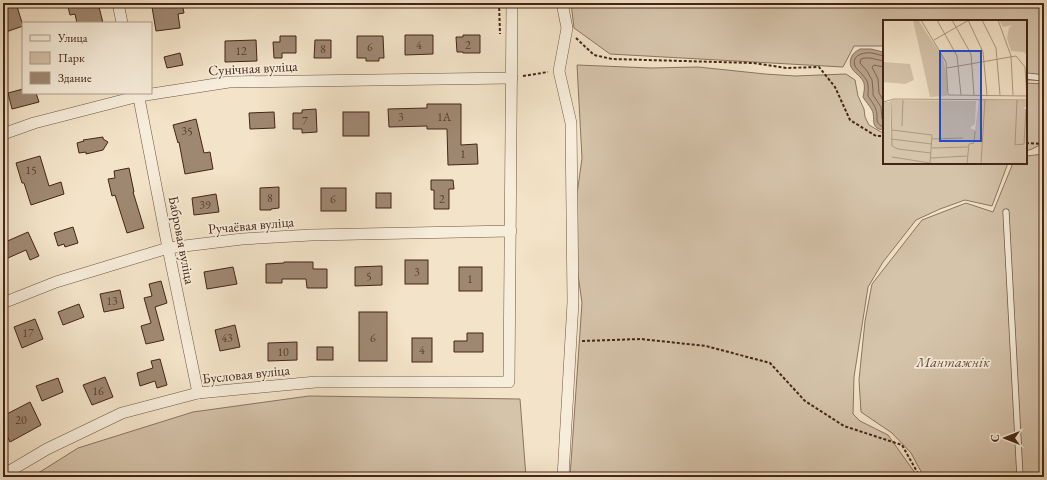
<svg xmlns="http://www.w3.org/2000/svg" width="1047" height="480" font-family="'EB Garamond',serif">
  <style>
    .green { fill: #d5c3aa; stroke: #8c7460 }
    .water { fill: #b8a28b; stroke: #8a705c }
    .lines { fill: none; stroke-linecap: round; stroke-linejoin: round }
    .shore { stroke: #7e6450; stroke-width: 1 }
    .building { fill: #9f8872; stroke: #442515 }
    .service-casing { stroke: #705442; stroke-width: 7 }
    .minor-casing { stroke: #705442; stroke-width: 12 }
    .path { stroke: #442515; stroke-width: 2; stroke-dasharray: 3 2; stroke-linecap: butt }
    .service { stroke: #f7eddb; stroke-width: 5.5 }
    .minor { stroke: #f7eddb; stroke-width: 11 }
    .labels { text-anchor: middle; stroke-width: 3.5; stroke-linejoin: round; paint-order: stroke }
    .number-label { font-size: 12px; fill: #5b3e2c }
    .street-label { font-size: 14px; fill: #442515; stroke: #f7eddb }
    .park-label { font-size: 14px; font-style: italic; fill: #684c3a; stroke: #f7eddb }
    .inset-road { fill: none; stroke: #ad9780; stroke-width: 1 }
    .view { fill: #1d4ed8; fill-opacity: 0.15; stroke: #1d4ed8; stroke-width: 2 }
    .inset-edge { fill: none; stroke: #442515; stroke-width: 2 }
  </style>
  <rect width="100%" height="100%" fill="#f3e3c8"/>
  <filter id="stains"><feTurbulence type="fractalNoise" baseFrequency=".005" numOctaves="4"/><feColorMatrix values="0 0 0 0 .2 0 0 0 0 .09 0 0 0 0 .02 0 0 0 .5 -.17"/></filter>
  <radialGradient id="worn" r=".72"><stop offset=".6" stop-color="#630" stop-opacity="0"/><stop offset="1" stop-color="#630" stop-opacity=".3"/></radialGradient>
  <g class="green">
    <path d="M571 3H1044V80H1026V21H884V48L882 46H854L843 67 610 54 574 28Z"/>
    <path d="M577 65 651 68 698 67 765 74 795 76 846 74 855 80 858 96 864 109 865 117 869 125 881 132H884V163H1008L992 206 965 200 940 209 916 220 883 262 868 287 854 377 853 414 860 421 888 435 918 477H570L582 303 572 231 582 158Z"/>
    <path d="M1026 83 1044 84V143L1032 149 1026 151Z"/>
    <path d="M1044 154V477H924L911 453 892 433 861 412 859 380 865 321 872 284 922 220 966 203 993 212 1013 163H1026V156Z"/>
    <path d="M309 396 520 399 526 477H32L78 448 193 412Z"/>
  </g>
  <path class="water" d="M860 49H871L883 52 884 59V130C869 129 876 118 872 110 869 105 866 102 863 97 864 92 865 88 864 83 860 73 847 71 851 58 853 53 855 52 860 49Z"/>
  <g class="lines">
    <g class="shore">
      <path d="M884 56C880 55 876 54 872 53 864 52 851 55 855 66 856 69 864 75 867 81 869 86 868 91 868 96 871 101 875 105 876 110 879 118 873 123 884 127"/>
      <path d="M884 61C876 60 869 56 861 59L860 63 867 71 872 80 873 90V95L881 107 882 119 884 121"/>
      <path d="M884 67 874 65 872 67 878 79 879 93 884 102"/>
    </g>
  </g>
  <g class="building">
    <path d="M16 3 23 26 3 33V7Z"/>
    <path d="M67 3H98L103 23H77L75 14 70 15Z"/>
    <path d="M179 3H182L184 13 178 14 180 28 156 31 152 7Z"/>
    <path d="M405 35H433V54L405 55Z"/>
    <path d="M463 35H480V53H463V52H457L456 37H463Z"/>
    <path d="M280 36H296V53H282V58H274L273 42H280Z"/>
    <path d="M357 36H383L384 58H379V61H366V58H357Z"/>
    <path d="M256 40 257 61 225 62V41Z"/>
    <path d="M315 40H331V58H314Z"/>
    <path d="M180 53 183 65 167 68 164 57Z"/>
    <path d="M23 89V93H36L39 102 12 109 8 93Z"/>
    <path d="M427 104H461V145L477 144 478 164 448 165 447 129H427V126L389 127 388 109 427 108Z"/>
    <path d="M316 109 317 132 302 133V129H293V113H302V110Z"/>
    <path d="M274 112 275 128 250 129 249 113Z"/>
    <rect x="343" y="112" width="26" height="24"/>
    <path d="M196 119 204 153 210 152 213 169 185 174 179 142 178 143 173 125Z"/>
    <path d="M103 137V139L108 142 103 150 86 154V152L79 153 77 143 84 141 83 140Z"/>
    <path d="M40 156 49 186 61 182 64 194 31 205 24 183H22L16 163Z"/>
    <path d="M129 168 134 192H133L144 228 127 233 115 195 112 196 108 179 115 178 114 171Z"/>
    <path d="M431 180H453L454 189H449V209H434V190H431Z"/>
    <path d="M279 187V208L271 209V210H260V188Z"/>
    <rect x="321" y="188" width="25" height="23"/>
    <rect x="376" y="193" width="15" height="15"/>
    <path d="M216 194 219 212 194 215 192 198Z"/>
    <path d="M73 227 78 243 65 247 64 244 58 246 54 233Z"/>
    <path d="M28 232 39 256 30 260 26 250 8 258 3 248V243Z"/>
    <rect x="405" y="260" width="23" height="24"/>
    <path d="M284 262H313V269H327V288H307L306 279H282V283H266V264L284 263Z"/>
    <path d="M382 266V285L355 286V267Z"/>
    <path d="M233 267 237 284 207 289 204 272Z"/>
    <rect x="459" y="267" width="23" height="24"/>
    <path d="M161 281 167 303 155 307 164 340 146 344 141 326 151 323 144 298 152 296 149 284Z"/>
    <path d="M120 290 124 308 104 312 100 294Z"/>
    <path d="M79 304 84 317 63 325 58 312Z"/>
    <rect x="359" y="312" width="28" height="49"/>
    <path d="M35 319 43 339 22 348 14 327Z"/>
    <path d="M235 325 240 347 220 351 215 330Z"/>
    <path d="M467 333H483V352H454V341H467Z"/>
    <rect x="412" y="338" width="20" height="24"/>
    <path d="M297 342V360L268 361V343Z"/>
    <rect x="317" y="347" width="16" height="13"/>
    <path d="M160 359 167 385 157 388 155 381 140 386 137 373 153 368 151 361Z"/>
    <path d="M105 377 113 397 92 405 83 385Z"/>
    <path d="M58 378 63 392 42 401 36 386Z"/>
    <path d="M30 402 41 425 10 442 3 428V416Z"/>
  </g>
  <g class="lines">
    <defs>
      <g id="service">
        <path d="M1026 76 1044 78"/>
        <path d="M1006 212 1020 477"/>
      </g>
      <g id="minor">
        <path d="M118 3 122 23"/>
        <path d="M562 3 567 28 559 71 571 123 573 302 563 477"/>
        <path d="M138 93 168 248 198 393"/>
        <path d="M3 134 34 123 139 96 229 82 512 78"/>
        <path d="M3 303 56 282 168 248 242 239 311 235 511 231"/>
        <path d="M3 475 47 449 122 413 198 393 316 382H509L512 3"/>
      </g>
    </defs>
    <use href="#service" class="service-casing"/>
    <use href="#minor" class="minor-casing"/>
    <g class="path">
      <path d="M499 3 500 34"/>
      <path d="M576 38 594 55 612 59 753 63 786 68 819 67 835 87 850 120 876 136H884"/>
      <path d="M523 76 548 72"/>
      <path d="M1026 143 1044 144"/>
      <path d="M582 341 641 339 706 346 770 363 805 401 844 426 902 445 920 477"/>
    </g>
    <use href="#service" class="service"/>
    <use href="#minor" class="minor"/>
  </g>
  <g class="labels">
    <g class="number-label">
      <text x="419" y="49">4</text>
      <text x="468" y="49">2</text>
      <text x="370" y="51">6</text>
      <text x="323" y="53">8</text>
      <text x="241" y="55">12</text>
      <text x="401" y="121">3</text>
      <text x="444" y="121">1А</text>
      <text x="305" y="125">7</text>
      <text x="187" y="135">35</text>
      <text x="463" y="158">1</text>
      <text x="31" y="174">15</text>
      <text x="270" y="202">8</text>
      <text x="333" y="203">6</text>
      <text x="442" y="203">2</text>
      <text x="205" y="209">39</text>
      <text x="417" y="276">3</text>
      <text x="369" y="280">5</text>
      <text x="470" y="283">1</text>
      <text x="112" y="305">13</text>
      <text x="28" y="337">17</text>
      <text x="227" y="342">43</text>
      <text x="373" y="342">6</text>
      <text x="422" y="354">4</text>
      <text x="283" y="356">10</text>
      <text x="98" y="395">16</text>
      <text x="21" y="424">20</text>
    </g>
    <g class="street-label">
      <text transform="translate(253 68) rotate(-3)" y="5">Сунічная вуліца</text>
      <text transform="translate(251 225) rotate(-5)" y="5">Ручаёвая вуліца</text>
      <text transform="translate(182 240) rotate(79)" y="5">Бабровая вуліца</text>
      <text transform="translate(246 374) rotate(-6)" y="5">Бусловая вуліца</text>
    </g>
    <g class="park-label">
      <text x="953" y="367">Мантажнік</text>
    </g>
  </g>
  <g transform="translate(883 20)">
    <rect width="144" height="144" fill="#f3e3c8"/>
    <path d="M30 0 36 1 60 38 64 58V76L47 77ZM116 0H144V35L141 32 128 31 124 18 126 8 130 5 120 7ZM0 42 27 44 31 60 22 64 0 62ZM9 80 93 81 92 104 87 108 92 110 96 80 144 81V86L140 89H144V124L141 126 144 125V144H0V82H7L8 123Z" fill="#d5c3aa"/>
    <path class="inset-road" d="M38 0 63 42 65 75 144 76M54 0 74 36 78 75M69 0 88 34 91 75M85 0 100 32 104 75M99 0 113 28 117 75M115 0 128 36 130 75M51 20 86 0M64 48 133 36 142 47 144 76M134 80 132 125 141 124 143 89M8 81 9 126 15 129 48 133M0 82 11 79 144 80M19 106 20 80M9 110 49 115 47 144M8 119 49 124M49 119 80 118M49 128 85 127M9 137 47 143M48 138 84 136M84 144 86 124 91 123 92 111M98 144 102 79"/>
    <path class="view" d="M57 31H98V121H57Z"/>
    <rect width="144" height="144" class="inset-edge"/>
  </g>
  <rect width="1047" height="480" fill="none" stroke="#f3e3c8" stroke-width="16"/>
  <rect x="4" y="4" width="1039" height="472" fill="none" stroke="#442515" stroke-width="2"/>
  <rect x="8" y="8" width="1031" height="464" fill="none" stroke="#442515"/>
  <rect x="22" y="22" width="130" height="72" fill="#f7eddb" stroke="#af9d8c"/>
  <rect x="30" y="35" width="20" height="6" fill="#f7eddb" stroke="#af9d8c"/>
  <text x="58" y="42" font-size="12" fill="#442515">Улица</text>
  <rect x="30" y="52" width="20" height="12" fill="#d5c3aa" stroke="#af9d8c"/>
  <text x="58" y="62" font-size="12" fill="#442515">Парк</text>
  <rect x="30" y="72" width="20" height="12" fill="#9f8872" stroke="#af9d8c"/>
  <text x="58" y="82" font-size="12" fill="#442515">Здание</text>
  <g transform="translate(1005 438) rotate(270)" stroke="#f7eddb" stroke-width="3" paint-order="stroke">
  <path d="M0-3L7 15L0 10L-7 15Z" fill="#442515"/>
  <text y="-6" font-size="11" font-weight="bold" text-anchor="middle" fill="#442515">С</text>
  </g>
  <rect width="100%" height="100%" filter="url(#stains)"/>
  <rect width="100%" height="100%" fill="url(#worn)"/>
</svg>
